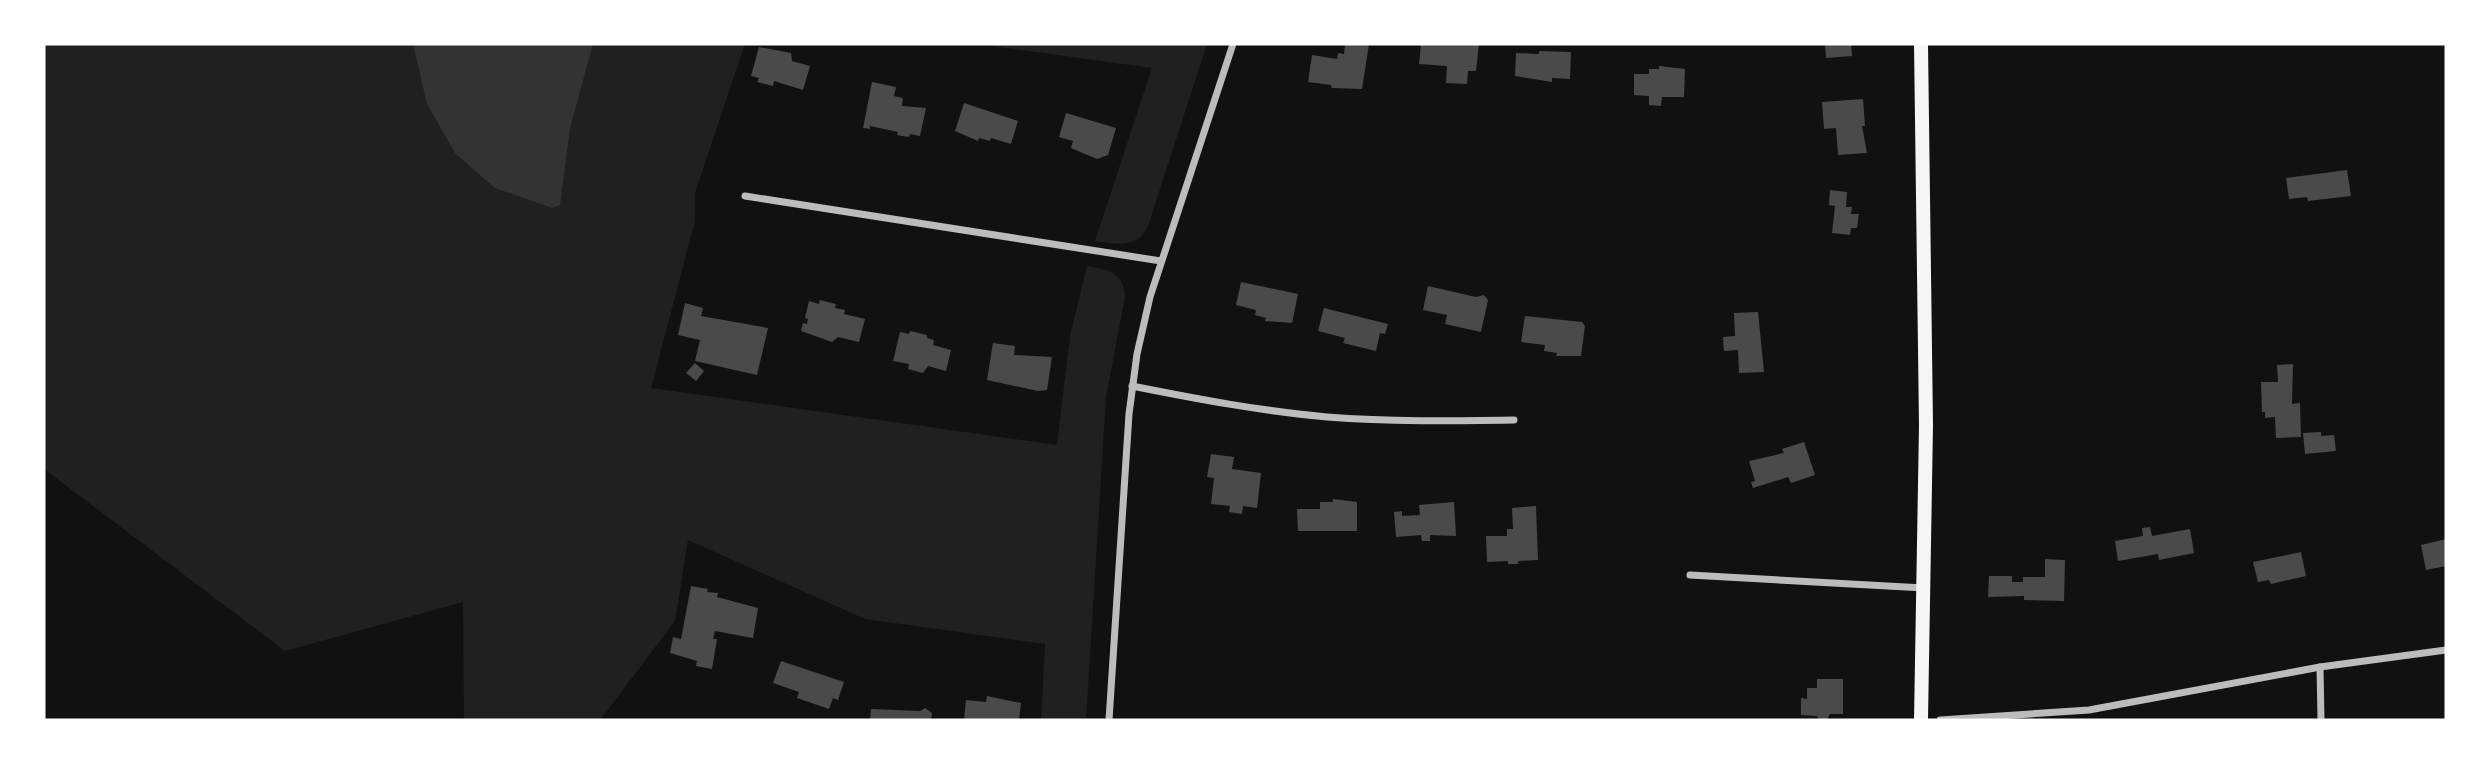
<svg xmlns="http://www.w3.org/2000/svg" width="2490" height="764" font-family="'Work Sans',sans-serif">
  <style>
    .green { fill: #202020 }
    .water { fill: #333 }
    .building { fill: #4a4a4a }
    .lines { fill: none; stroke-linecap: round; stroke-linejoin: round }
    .minor { stroke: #bcbcbc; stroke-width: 7 }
    .secondary { stroke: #f5f5f5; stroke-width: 14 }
  </style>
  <rect width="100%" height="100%" fill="#111"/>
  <g class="green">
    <path d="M44 44H745L695 193V221L651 388 1057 445 1070 336 1087 266C1108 269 1124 273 1125 297L1106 397 1086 720H1041L1045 644 865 619 688 540 675 621 600 720H464L463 602 285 651 44 469Z"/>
    <path d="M977 44H1207L1148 226C1138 249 1116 244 1095 241L1152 68Z"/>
  </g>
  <path class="water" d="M413 44H593L570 128 560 205 552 208 495 188 455 153 427 104Z"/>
  <g class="building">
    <path d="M1345 44H1369L1362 89 1332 88 1331 85 1308 82 1312 55 1337 59 1338 53 1344 54Z"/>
    <path d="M1421 44H1479L1476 71H1468L1467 84 1446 83 1447 66 1419 64Z"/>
    <path d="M1825 44H1851L1852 56 1826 58Z"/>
    <path d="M759 47 791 53 792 61 810 66 803 90 774 81 773 86 757 82 759 78 751 76Z"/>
    <path d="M1539 51 1571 52 1570 79 1552 78V82L1515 76 1516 53 1539 54Z"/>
    <path d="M1659 66 1685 69 1684 97H1662L1661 106 1649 105V96L1634 95V74H1649V69H1659Z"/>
    <path d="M872 82 896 87 894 96 903 98 902 106 926 108 920 136 910 134 909 137 897 135 898 132 870 126V129L863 128Z"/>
    <path d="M1863 99 1865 126H1862L1867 153 1838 155 1836 128 1824 129 1822 102Z"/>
    <path d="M964 103 1018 121 1011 144 991 138 990 141 979 138 978 141 955 131Z"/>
    <path d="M1066 113 1116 128 1108 155 1097 159 1071 148 1073 141 1059 137Z"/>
    <path d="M2347 170 2351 196 2308 201 2307 197 2289 199 2286 178Z"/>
    <path d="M1830 190 1847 192 1846 207H1852L1851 214H1859L1857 228H1851L1850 235 1832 233 1835 206 1829 205Z"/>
    <path d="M1241 282 1298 294 1292 323 1265 321 1266 318 1255 315 1256 310 1236 305Z"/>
    <path d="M1428 286 1476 297 1484 295 1488 300 1481 332 1445 324 1447 315 1423 310Z"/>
    <path d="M820 300 836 304 835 308 845 310 844 314 865 319 859 342 838 337 832 342 801 331 803 323 807 324 808 319 805 318 809 301 819 304Z"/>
    <path d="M685 303 703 308 701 316 768 328 757 375 695 361 700 340 678 335Z"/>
    <path d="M1324 308 1388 324 1385 334 1380 333 1376 351 1343 343 1345 338 1318 331Z"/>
    <path d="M1758 312 1764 372 1739 373 1738 350 1724 351 1723 337 1735 336 1734 313Z"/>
    <path d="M1525 316 1582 322 1585 326 1581 356H1556L1557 353 1544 351 1545 345 1521 342Z"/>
    <path d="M910 331 927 335V338L934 340 933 345 951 350 946 371 928 366 923 373 908 369 909 364 893 361 900 332 909 334Z"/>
    <path d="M993 343 1015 346 1014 355 1052 357 1047 390 1038 391 987 380Z"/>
    <path d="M695 363 704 371 696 381 686 373Z"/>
    <path d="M2293 364 2292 404 2300 403 2301 437 2276 438 2275 417 2265 418V412H2262L2261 382H2278L2277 365Z"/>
    <path d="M2321 432V436L2334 435 2336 451 2305 454 2303 433Z"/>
    <path d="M1804 442 1815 475 1791 483 1788 477 1753 488 1751 482 1755 481 1749 461 1784 453 1782 449Z"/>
    <path d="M1211 454 1234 457 1232 469 1261 473 1257 508 1243 506 1242 514 1229 512 1230 506 1211 504 1214 478 1207 477Z"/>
    <path d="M1333 499 1357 502V531H1298L1297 509H1320V502H1333Z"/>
    <path d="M1454 502 1456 536 1430 535V541H1422L1421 535 1396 537 1394 512 1402 511V516L1420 515 1419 505Z"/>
    <path d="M1536 506 1538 560 1518 561V564H1508V561L1487 562 1486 536H1507V529H1513L1512 508Z"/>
    <path d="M2150 527 2152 536 2190 529 2194 553 2159 560 2158 554 2118 561 2115 541 2143 536 2142 528Z"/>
    <path d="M2446 539V566L2426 570 2421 545Z"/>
    <path d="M2301 552 2306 576 2271 584 2269 580 2258 582 2253 562Z"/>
    <path d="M2045 559 2065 560 2064 601 2024 600V596L1988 597 1989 576H2012V582H2023V577H2045Z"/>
    <path d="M691 586 708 589 707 592 718 593 717 597 758 608 753 638 715 631 713 639H717L712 669 696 666 697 661 670 653 673 637 681 639Z"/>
    <path d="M781 661 844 682 838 700 833 698 829 709 797 698 799 692 773 683Z"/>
    <path d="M1817 679H1843V714H1830L1827 720H1819L1817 716 1801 715V698L1807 699V688H1817Z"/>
    <path d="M987 696 1021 703 1019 720H964L966 700 986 702Z"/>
    <path d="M925 708 932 713 931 720H870L871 709 920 711Z"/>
  </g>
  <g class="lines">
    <g class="minor">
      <path d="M745 196 1161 261"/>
      <path d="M1132 386C1197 399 1261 411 1327 417 1390 422 1452 421 1514 420"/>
      <path d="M1690 575 1924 588"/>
      <path d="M2320 667 2321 720"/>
      <path d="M1109 720 1129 414 1137 354 1150 297 1233 44"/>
      <path d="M1940 720 2089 710 2320 667 2446 650"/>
    </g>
    <path class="secondary" d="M1921 720 1926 425 1921 44"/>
  </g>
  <rect width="2490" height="764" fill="none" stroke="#ffffff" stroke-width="91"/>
</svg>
